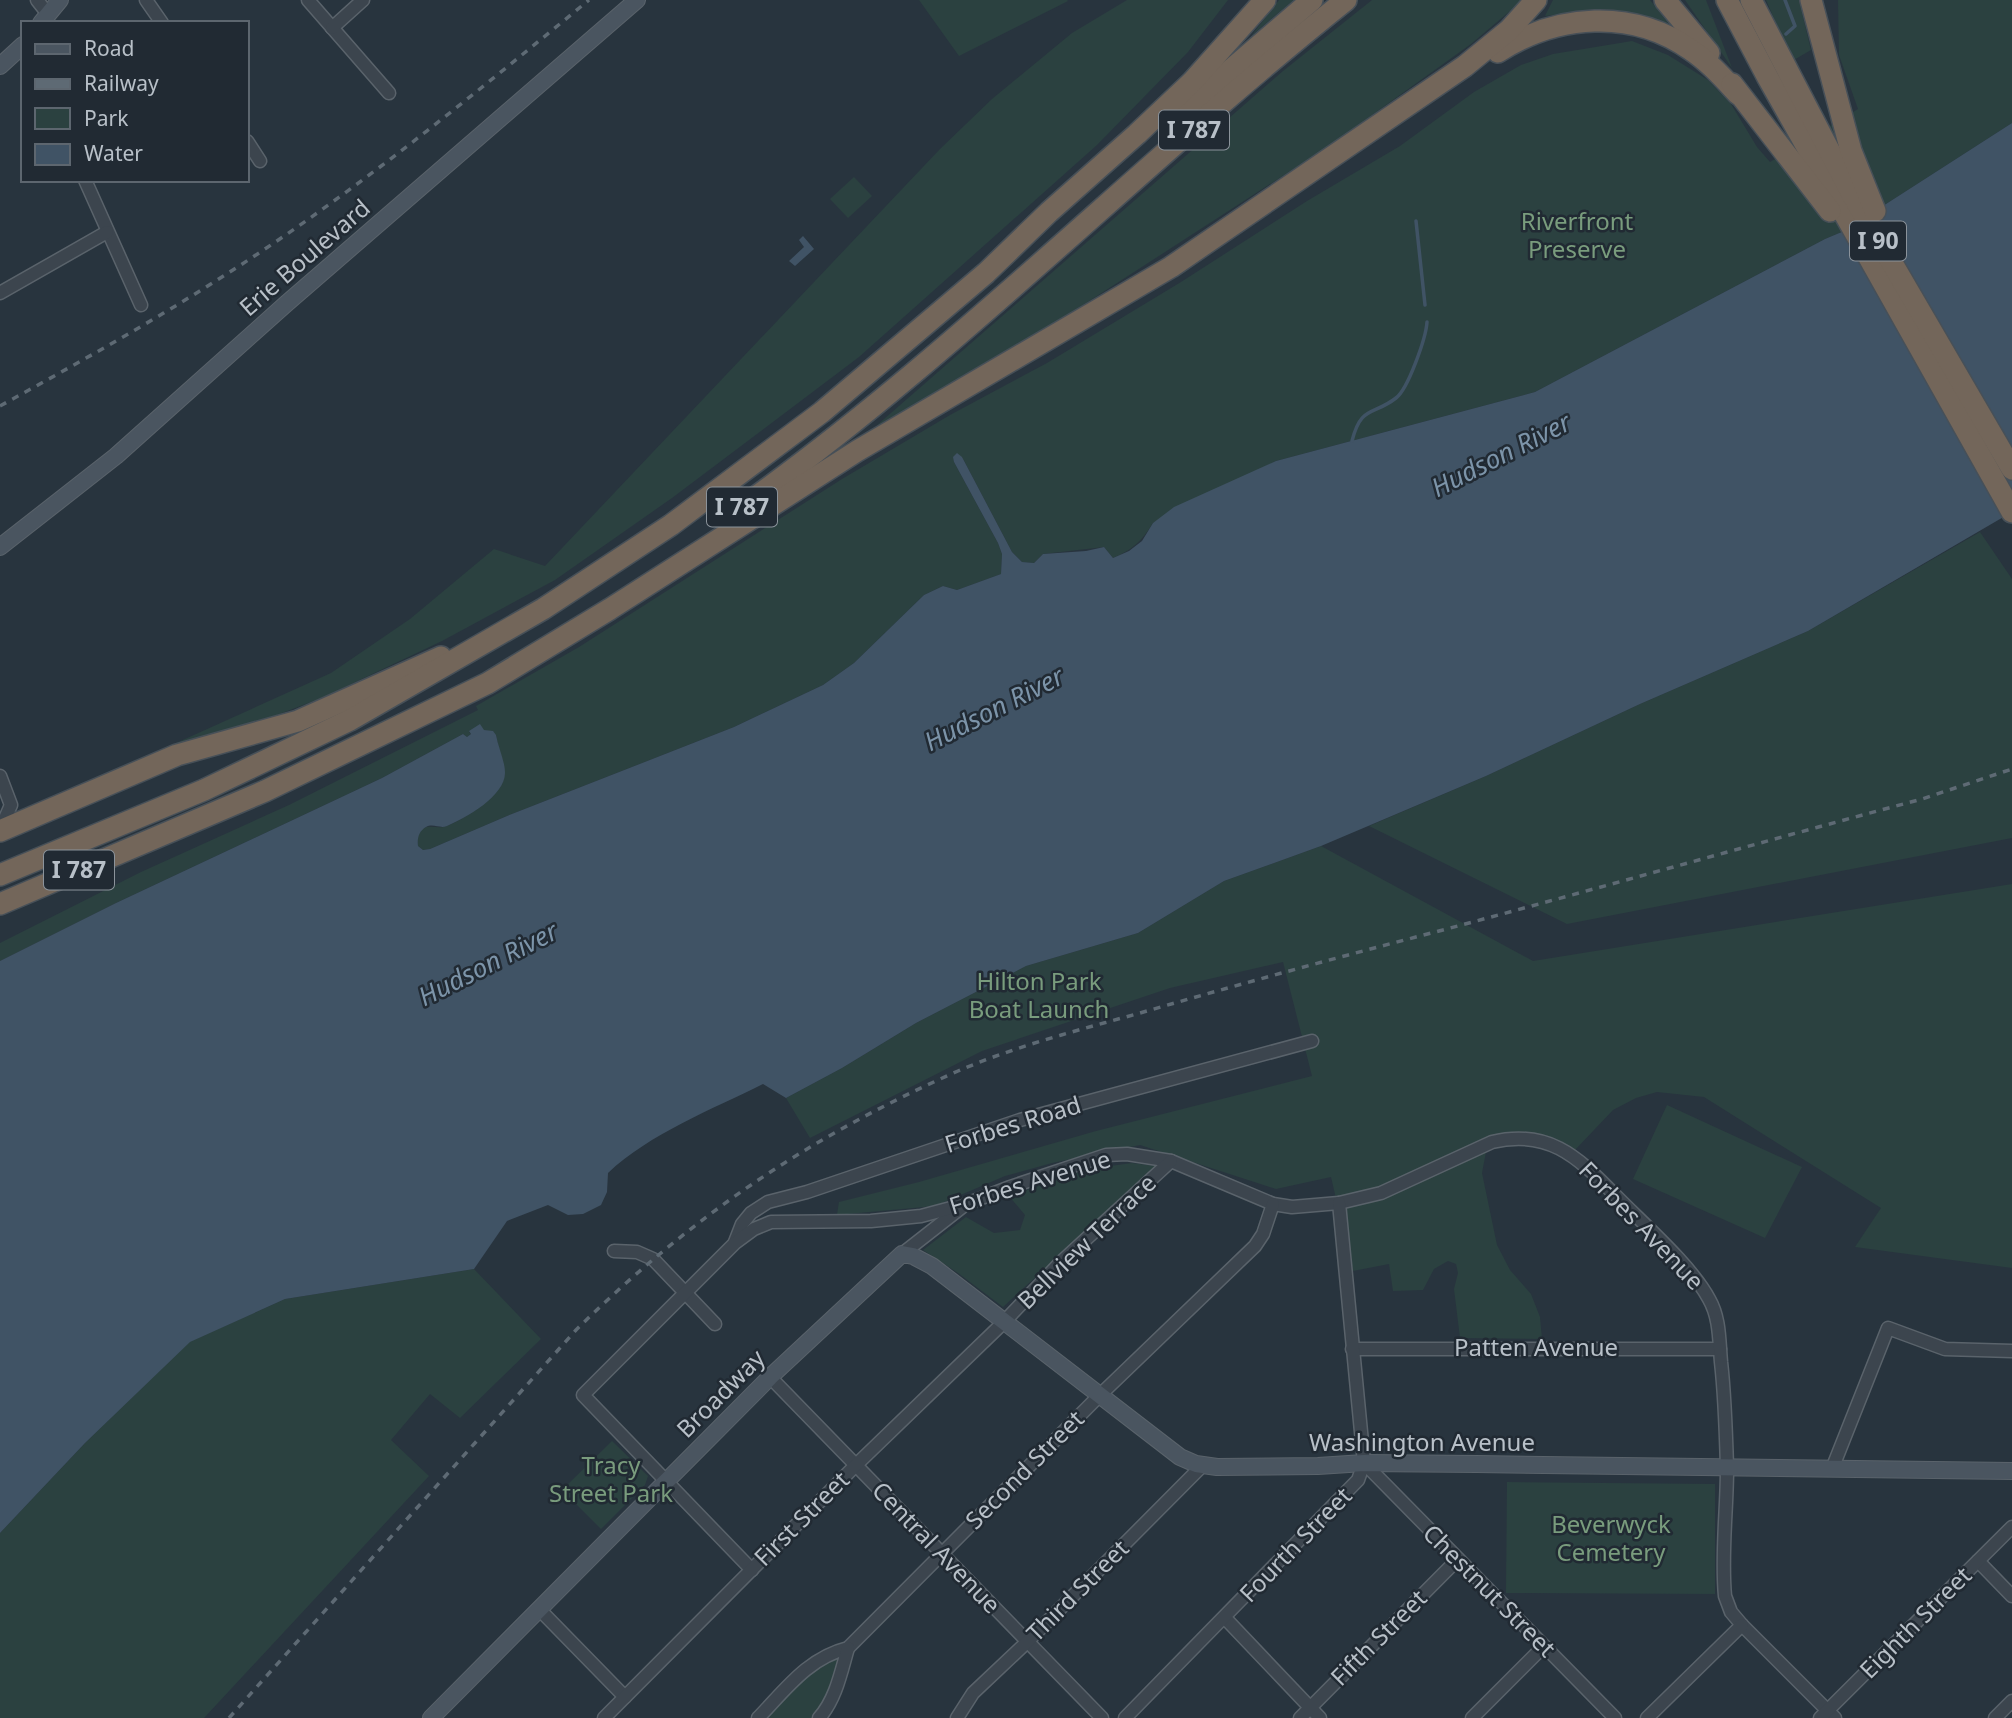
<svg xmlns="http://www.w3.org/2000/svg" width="2012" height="1718" font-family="'Noto Sans',sans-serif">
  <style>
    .green { fill: #2b4140 }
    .water { fill: #405365 }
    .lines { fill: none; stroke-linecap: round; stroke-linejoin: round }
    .stream { stroke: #405365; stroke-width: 3.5 }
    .street-casing { stroke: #5a636b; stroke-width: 15 }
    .secondary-casing { stroke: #5a636b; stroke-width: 18 }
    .highway-casing { stroke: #475058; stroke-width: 24 }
    .street { stroke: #3c454e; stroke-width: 12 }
    .secondary { stroke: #4a5560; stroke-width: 16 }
    .highway { stroke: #73665a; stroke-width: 21 }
    .rail { stroke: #5e6a74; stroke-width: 3.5; stroke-dasharray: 7 7; stroke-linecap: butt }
    .labels { text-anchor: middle; stroke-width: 5; stroke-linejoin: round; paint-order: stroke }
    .shield { fill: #212a33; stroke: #8b939b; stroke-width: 2 }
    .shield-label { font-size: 23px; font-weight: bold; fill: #b8c0c8 }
    .park-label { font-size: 24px; fill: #799c7d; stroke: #212a33 }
    .street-label { font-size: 24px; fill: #b8c0c8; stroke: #212a33 }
    .water-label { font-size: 26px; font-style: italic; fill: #7c94a9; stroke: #212a33 }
  </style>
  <rect width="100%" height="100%" fill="#28343e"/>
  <g class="green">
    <path d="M919 0H1067L1068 1 959 56Z"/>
    <path d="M1127 0H1228L1188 52 1097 145 859 357 672 498 555 580 442 641 324 697 30 809 331 673 410 619 494 549 545 566 940 149 992 99 1072 33Z"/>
    <path d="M1279 0H1294L1251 36Z"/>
    <path d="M1372 0H1523L1471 44 1329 146 998 360 876 426 1283 71Z"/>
    <path d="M1553 0H1650L1672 28 1573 13 1545 16Z"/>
    <path d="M1685 0H1706L1732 68Z"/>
    <path d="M1766 0H1799L1811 50 1792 61Z"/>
    <path d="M1838 0H2012V123L1844 231 1825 239 1535 392 1276 461 1153 523C1142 541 1132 550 1113 558L1104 547 1043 554 1034 563 1022 562 1012 552 962 457 954 462 998 543 1002 554 1001 574 957 590 943 586 924 595 854 663 823 685 734 727 507 816 430 849 423 850 418 846C415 817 436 831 447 826 464 819 500 798 504 778 506 765 498 749 496 735L484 730 469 732 471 734 467 737 463 734 382 778 116 903 0 961V943L141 872 289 805 478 710 476 706 579 647 842 479 950 415 1047 363 1181 282 1307 201 1400 146 1474 92 1521 65 1553 54 1632 41 1668 55 1708 80 1731 104 1757 147 1770 162 1858 109 1839 55Z"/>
    <path d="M854 177 872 196 848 218 830 199Z"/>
    <path d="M1980 532 2012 579V838L1567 924 1369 826 1486 776 1640 704 1808 631Z"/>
    <path d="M1321 846 1533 961 2012 884V1268L1855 1247 1881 1208 1704 1097 1657 1092 1636 1098 1613 1110 1575 1150C1541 1140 1519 1137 1486 1152L1482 1173 1497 1245 1510 1270 1531 1294 1540 1317 1542 1339 1460 1338 1454 1289 1458 1273 1456 1264 1448 1261 1434 1269 1423 1290 1393 1291 1389 1264 1353 1271 1331 1177 1276 1189 1140 1145 1052 1163 1005 1176 935 1206 837 1215 839 1202 919 1182 1096 1131 1312 1076 1283 962 1170 988 982 1051 810 1138 786 1098 842 1068 916 1023 1026 966 1138 933 1224 881Z"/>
    <path d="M1667 1105 1802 1167 1765 1238 1633 1179Z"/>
    <path d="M1132 1163 1156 1166 1003 1307 958 1273 923 1250 966 1217 994 1233 1020 1230 1025 1215 1009 1196 1089 1169Z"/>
    <path d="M474 1269 541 1339 460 1418 430 1394 391 1440 429 1476 204 1718H0V1533L85 1443 189 1342 285 1299Z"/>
    <path d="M612 1441 648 1476 645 1485 601 1529 562 1490Z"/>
    <path d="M1507 1482 1715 1484V1594L1506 1593Z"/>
    <path d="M839 1658C834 1679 828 1702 813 1718H766L815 1669Z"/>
  </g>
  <g class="water">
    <path d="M2012 123V512L1808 631 1640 704 1486 776 1321 846 1224 881 1138 933 1026 966 916 1023 842 1068 786 1098 763 1084C713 1109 649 1134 608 1173L607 1192 601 1205 583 1214 568 1215 548 1205 507 1221 474 1269 285 1299 190 1342 85 1443 0 1533V961L116 903 382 778 463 734 467 737 471 734 469 731 480 724 484 730 493 731 496 735C498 747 505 761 505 773 505 796 466 818 447 826 440 829 433 823 426 827 419 831 417 838 418 846L423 850 430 849 507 816 734 727 823 685 854 663 924 595 943 586 957 590 1001 574 1002 554 998 543 954 462 953 457 957 453 962 457 1012 552 1022 562 1034 563 1043 554 1086 551 1104 547 1113 558 1129 551 1142 541 1153 523 1174 507 1276 461 1535 392 1825 239 1844 231Z"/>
    <path d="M803 236 814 249 795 266 789 261 804 247 799 240Z"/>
  </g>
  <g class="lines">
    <g class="stream">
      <path d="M1785 0 1795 26 1786 34"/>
      <path d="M1416 221 1425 305"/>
      <path d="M1352 441C1361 405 1373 416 1396 398 1408 389 1426 338 1427 322"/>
    </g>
    <defs>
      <g id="street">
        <path d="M37 0 48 14"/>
        <path d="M146 0 162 23"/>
        <path d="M308 0 389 93"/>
        <path d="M332 28 363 0"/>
        <path d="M247 141 260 161"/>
        <path d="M85 180 141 305"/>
        <path d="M0 293 107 232"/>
        <path d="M0 776 11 805 0 830"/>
        <path d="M735 1242 742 1224 751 1213 768 1202 807 1192 1020 1120 1312 1041"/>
        <path d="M614 1251 637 1252 653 1259 715 1324"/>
        <path d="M902 1254 962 1207"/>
        <path d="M1352 1349H1720"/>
        <path d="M770 1377 1102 1718"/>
        <path d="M1364 1463 1615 1718"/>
        <path d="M1832 1469 1888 1328 1945 1349 2012 1351"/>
        <path d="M1978 1561 2012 1596"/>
        <path d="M752 1570 583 1395 735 1243 754 1229 771 1222 871 1221 921 1216 966 1204 1010 1187 1106 1155 1127 1154 1171 1161 1273 1204 1292 1207 1339 1203 1381 1193 1492 1142C1547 1129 1576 1155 1613 1193 1641 1222 1691 1265 1709 1299 1720 1318 1719 1340 1721 1362 1725 1397 1726 1433 1727 1468 1727 1511 1721 1554 1725 1596L1731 1612 1742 1625 1835 1718"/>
        <path d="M539 1609 625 1697"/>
        <path d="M1225 1618 1320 1718"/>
        <path d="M604 1718 856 1465 1003 1323 1060 1263 1171 1161"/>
        <path d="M758 1718C786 1689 808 1658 848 1648L1099 1396 1255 1246 1263 1234 1273 1204"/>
        <path d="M819 1718C836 1699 841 1672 848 1648"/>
        <path d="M957 1718 973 1693 1027 1642 1203 1465"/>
        <path d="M1125 1718 1358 1480 1364 1463 1339 1203"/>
        <path d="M1300 1718 1458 1559"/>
        <path d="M1472 1718 1544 1646"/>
        <path d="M1647 1718 1742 1625"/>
        <path d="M1820 1718 2012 1527"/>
        <path d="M1995 1718 2012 1701"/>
      </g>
      <g id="secondary">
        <path d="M41 23 60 0"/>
        <path d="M0 66 23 45"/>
        <path d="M0 547 116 456 287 303 637 0"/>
        <path d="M431 1718 770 1377 902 1254 913 1256 932 1266 1180 1457 1196 1464 1217 1467 1318 1466 1364 1463 1476 1464 2012 1471"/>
      </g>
      <g id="highway">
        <path d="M1665 0 1709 53"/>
        <path d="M1727 0 1767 76 2012 512"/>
        <path d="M1751 0 1853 196 2012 469"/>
        <path d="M1811 0 1851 151 1875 211"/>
        <path d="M1498 52C1557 14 1632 8 1691 50 1709 62 1723 78 1738 94"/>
        <path d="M1732 84 1830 211"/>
        <path d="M1177 116 1312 0"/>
        <path d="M725 519C946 364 1135 168 1346 0"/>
        <path d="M0 831 177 755 298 721 441 657"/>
        <path d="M0 875 204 790 350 720 543 609 671 525 822 412 986 273 1049 212 1137 134 1192 82 1265 0"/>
        <path d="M0 904 265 791 488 683 610 609 857 451 1171 267 1465 66 1509 30 1536 0"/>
      </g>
    </defs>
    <use href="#street" class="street-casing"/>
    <use href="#secondary" class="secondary-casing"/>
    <use href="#highway" class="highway-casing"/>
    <use href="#street" class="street"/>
    <use href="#secondary" class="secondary"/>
    <use href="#highway" class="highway"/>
    <g class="rail">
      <path d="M0 406C76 364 152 322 225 275 353 194 472 96 589 0"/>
      <path d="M229 1718 576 1330C692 1216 809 1137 958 1071 1016 1046 1079 1030 1140 1013 1240 984 1339 957 1439 931 1600 888 1761 842 1922 799L2012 769"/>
    </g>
  </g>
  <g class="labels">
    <g class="shield">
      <rect x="1159" y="110.5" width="70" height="39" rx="5"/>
      <rect x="1850" y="221.5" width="56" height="39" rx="5"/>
      <rect x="707" y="487.5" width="70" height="39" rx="5"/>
      <rect x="44" y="850.5" width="70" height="39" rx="5"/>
    </g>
    <g class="shield-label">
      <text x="1194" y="138">I 787</text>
      <text x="1878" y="249">I 90</text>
      <text x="742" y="515">I 787</text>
      <text x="79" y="878">I 787</text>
    </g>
    <g class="park-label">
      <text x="1577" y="230">Riverfront<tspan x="1577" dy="28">Preserve</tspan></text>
      <text x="1039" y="990">Hilton Park<tspan x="1039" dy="28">Boat Launch</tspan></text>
      <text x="611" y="1474">Tracy<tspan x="611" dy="28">Street Park</tspan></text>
      <text x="1611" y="1533">Beverwyck<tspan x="1611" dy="28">Cemetery</tspan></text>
    </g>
    <g class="street-label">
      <text transform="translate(305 258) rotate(-41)" y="8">Erie Boulevard</text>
      <text transform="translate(1013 1125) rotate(-17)" y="8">Forbes Road</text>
      <text transform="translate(1030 1183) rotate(-17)" y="8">Forbes Avenue</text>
      <text transform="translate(1641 1226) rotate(46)" y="8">Forbes Avenue</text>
      <text transform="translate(1087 1242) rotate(-44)" y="8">Bellview Terrace</text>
      <text x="1536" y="1356">Patten Avenue</text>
      <text transform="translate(721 1394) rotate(-45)" y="8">Broadway</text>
      <text x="1422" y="1451">Washington Avenue</text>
      <text transform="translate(1025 1470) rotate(-45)" y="8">Second Street</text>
      <text transform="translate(802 1519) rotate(-45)" y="8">First Street</text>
      <text transform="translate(1296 1545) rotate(-46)" y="8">Fourth Street</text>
      <text transform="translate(936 1548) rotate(46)" y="8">Central Avenue</text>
      <text transform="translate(1078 1591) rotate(-45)" y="8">Third Street</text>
      <text transform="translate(1489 1591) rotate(45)" y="8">Chestnut Street</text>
      <text transform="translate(1916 1623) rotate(-45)" y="8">Eighth Street</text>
      <text transform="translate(1379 1638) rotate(-45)" y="8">Fifth Street</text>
    </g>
    <g class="water-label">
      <text transform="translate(1501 455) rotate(-27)" y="9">Hudson River</text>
      <text transform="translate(994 709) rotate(-27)" y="9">Hudson River</text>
      <text transform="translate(488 964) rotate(-27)" y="9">Hudson River</text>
    </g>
  </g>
  <rect x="21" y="21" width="228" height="161" fill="#212a33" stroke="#5d666f" stroke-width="2"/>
  <rect x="35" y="44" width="35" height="10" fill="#4a5560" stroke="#5d666f" stroke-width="2"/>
  <text x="84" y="56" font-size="21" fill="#b8c0c8">Road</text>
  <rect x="35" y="79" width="35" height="10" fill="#5e6a74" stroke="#5d666f" stroke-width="2"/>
  <text x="84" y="91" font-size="21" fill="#b8c0c8">Railway</text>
  <rect x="35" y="108" width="35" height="21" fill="#2b4140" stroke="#5d666f" stroke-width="2"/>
  <text x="84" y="126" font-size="21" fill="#b8c0c8">Park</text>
  <rect x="35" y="144" width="35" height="21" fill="#405365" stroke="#5d666f" stroke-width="2"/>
  <text x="84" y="161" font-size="21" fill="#b8c0c8">Water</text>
</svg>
